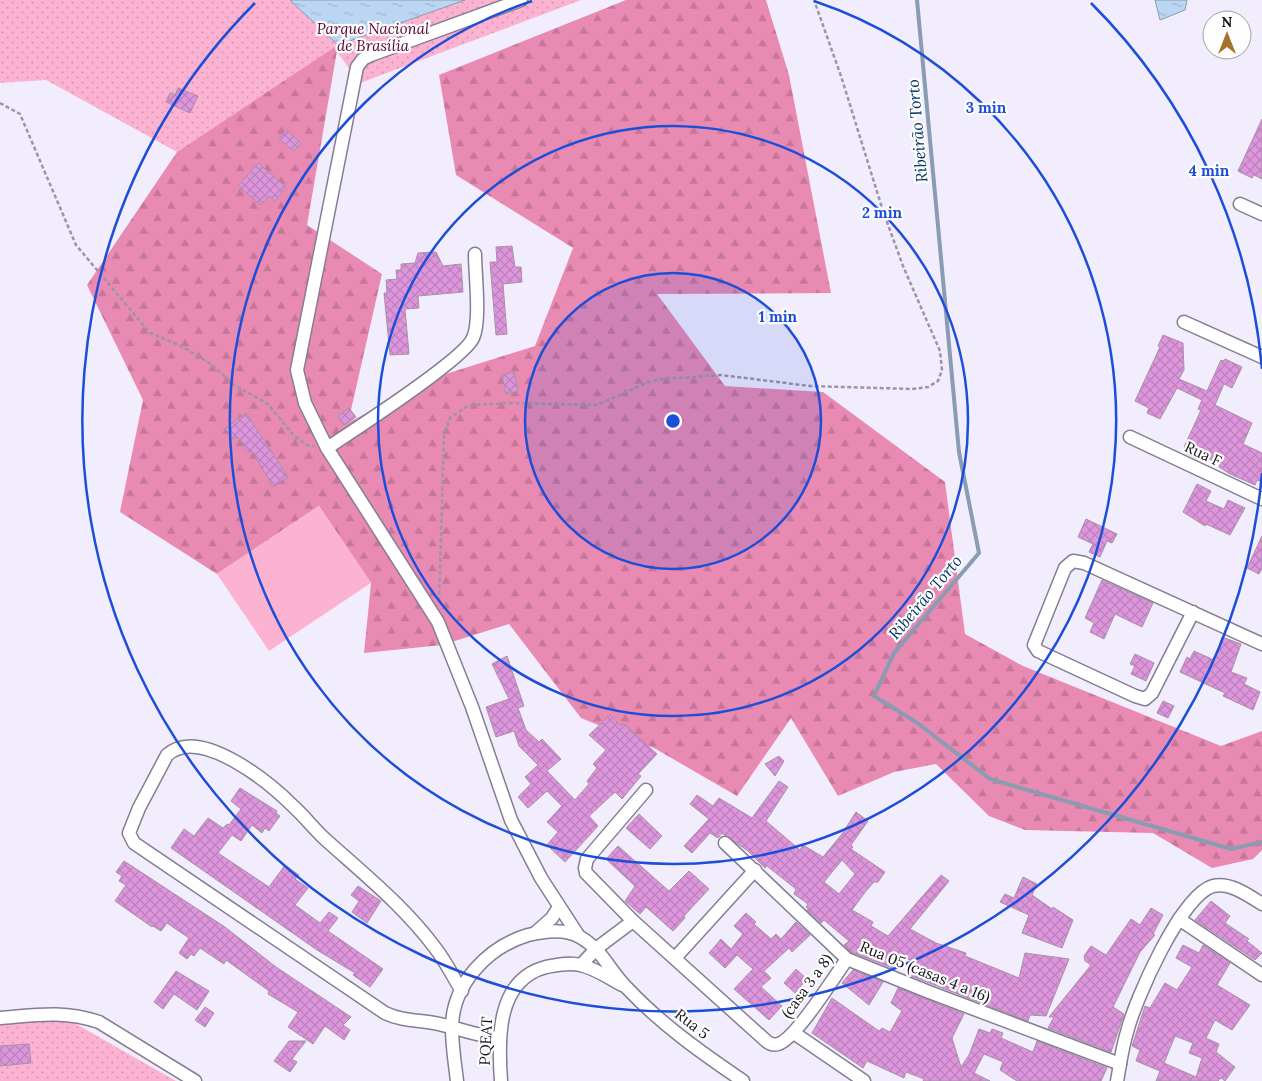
<svg xmlns="http://www.w3.org/2000/svg" width="1262" height="1081" font-family="Lora,serif">
  <style>
    .grass { fill: url(#grass-dots) }
    .forest { fill: url(#forest-firs) }
    .garden { fill: #fcb3d1 }
    .water { fill: url(#water-ripples); stroke: #899cb2 }
    .lines { fill: none; stroke-linecap: round; stroke-linejoin: round }
    .stream { stroke: #899cb2; stroke-width: 4 }
    .building { fill: url(#building-cross-hatch); stroke: #a692a5; fill-rule: evenodd }
    .minor-casing { stroke: #857d94; stroke-width: 15 }
    .path { stroke: #9a96a3; stroke-width: 2.5; stroke-dasharray: 4 2.5; stroke-linecap: butt }
    .minor { stroke: #fff; stroke-width: 12 }
    .ring { fill: none; stroke: #1d4ed8; stroke-width: 2.5 }
    .labels { text-anchor: middle; stroke-width: 4.5; stroke-linejoin: round; paint-order: stroke }
    .park-label { font-size: 15px; font-style: italic; fill: #580133; stroke: #fdfdfd }
    .street-label { font-size: 15px; fill: #16131c; stroke: #fdfdfd }
    .water-label { font-size: 16px; font-style: italic; fill: #003561; stroke: #fdfdfd }
    .centre { fill: #1d4ed8; stroke: #fdfdfd; stroke-width: 2.5 }
    .ring-label { font-size: 15px; text-anchor: middle; font-weight: bold; fill: #1d4ed8; stroke: #fdfdfd; stroke-width: 4.5; stroke-linejoin: round; paint-order: stroke }
  </style>
  <defs>
    <pattern id="grass-dots" width="8" height="8" patternUnits="userSpaceOnUse" patternTransform="scale(1.25)"><rect width="8" height="8" fill="#fcb3d1"/><path d="M2 2h.1M6 6h.1" fill="none" stroke="#d799b3" stroke-width="1.8" stroke-linecap="round"/></pattern>
    <pattern id="forest-firs" width="22" height="20" patternUnits="userSpaceOnUse" patternTransform="scale(1.25)"><rect width="22" height="20" fill="#e98ab3"/><path d="M5 1l3.5 6h-7zM16 11l3.5 6h-7z" fill="#c77699"/></pattern>
    <pattern id="water-ripples" width="26" height="14" patternUnits="userSpaceOnUse" patternTransform="scale(1.25)"><rect width="26" height="14" fill="#bad6f2"/><path d="M2 4q2-2 4 0t4 0M15 11q2-2 4 0t4 0" fill="none" stroke="#9fb7cf"/></pattern>
    <pattern id="building-cross-hatch" width="8" height="8" patternUnits="userSpaceOnUse" patternTransform="scale(1.25)"><rect width="8" height="8" fill="#dd96dc"/><path d="M0 0l8 8M0 8l8-8" fill="none" stroke="#bd80bc"/></pattern>
  </defs>
  <rect width="100%" height="100%" fill="#f2edfd"/>
  <g class="grass">
    <path d="M0 0H290L315 23 298 0H581L360 83 334 48 177 152 46 80 0 83Z"/>
    <path d="M62 1016 176 1081H0V1020Z"/>
  </g>
  <path class="forest" d="M626 0H766L789 75 831 293 657 294 725 386 823 392 945 482 965 634 1023 666 1221 746 1262 731V850L1253 859 1212 868 1153 833 1025 830 989 816 936 764 894 772 838 796 791 718 737 796 654 748 581 718 509 624 442 645 364 653 371 583 319 506 217 574 120 512 143 400 87 285 177 152 338 45 307 225 382 274 348 423 430 379 535 346 573 248 456 175 439 75Z"/>
  <path class="garden" d="M319 506 371 583 269 651 217 574Z"/>
  <g class="water">
    <path d="M290 0H465L338 45Z"/>
    <path d="M1155 0H1187L1185 10 1160 20Z"/>
  </g>
  <g class="lines">
    <path class="stream" d="M917 0 959 452 979 553 894 653 874 696 916 722 990 779 1231 849 1262 842"/>
  </g>
  <g class="building">
    <path d="M178 88 198 96 190 113 166 102 170 93 175 95Z"/>
    <path d="M1262 119V179L1254 175 1252 178 1238 171Z"/>
    <path d="M286 130 301 143 294 151 279 139Z"/>
    <path d="M258 163 286 187 275 201 269 196 261 205 238 186Z"/>
    <path d="M512 246 515 267H521L522 282 503 284 507 334 496 335 490 262H497L496 247Z"/>
    <path d="M436 252 443 266 461 264 463 292 418 296 419 308 405 309 409 354 390 355 384 293H387L386 280 397 279 396 270H401V264L415 263 418 253Z"/>
    <path d="M1163 335 1183 343 1184 370 1179 379 1207 391 1221 360 1224 361 1225 359 1242 367 1232 388 1224 384 1215 405 1252 423 1243 444 1262 453V482L1257 480 1255 485 1230 474 1219 467 1220 464 1201 455 1199 460 1185 453 1187 449 1184 447 1201 410 1198 409 1202 400 1177 388 1160 419 1147 413 1149 408 1135 401 1160 347 1158 346Z"/>
    <path d="M514 372 518 391 506 394 502 375Z"/>
    <path d="M349 408 356 417 344 425 338 416Z"/>
    <path d="M246 413 288 477 273 487 253 452 247 451 238 437 232 439 225 428Z"/>
    <path d="M1197 484 1211 491 1206 501 1224 509 1228 500 1245 508 1230 535 1206 524 1205 526 1183 512Z"/>
    <path d="M1086 519 1117 534 1112 543 1107 541 1100 557 1089 552 1093 544 1078 537Z"/>
    <path d="M1262 536V568L1259 574 1247 568Z"/>
    <path d="M1102 580 1153 603 1142 627 1115 614 1104 639 1090 632 1094 623 1085 618Z"/>
    <path d="M1222 637 1241 644 1231 672 1247 678 1244 684 1260 692 1253 710 1223 696 1225 693 1180 672 1187 657 1190 659 1194 651 1214 660Z"/>
    <path d="M1135 654 1154 663 1146 681 1131 674 1135 666 1130 664Z"/>
    <path d="M507 656 524 706 518 708 526 730 539 742 542 739 561 759 547 771 575 800 589 784 587 781 597 768 593 764 606 750 589 735 610 715 621 726 623 723 657 754 638 774 641 776 622 799 615 792 589 816 598 826 565 862 547 845 558 832 547 822 562 806 547 791 528 808 518 797 531 784 525 777 538 765 519 746 514 731 496 737 486 707 509 699 492 664Z"/>
    <path d="M1163 701 1174 706 1168 718 1157 713Z"/>
    <path d="M779 756 784 761 775 776 765 764Z"/>
    <path d="M779 781 788 787 766 821 800 850 803 845 823 857 842 834 856 812 868 821 851 845 853 847 851 849 885 872 878 882H874L866 891 852 910 873 922 871 926 888 936 941 875 949 881 910 929 936 943 966 953 965 956 1019 978 1025 953 1069 959 1046 1016 1030 1015 1028 1021 906 974 912 961 900 955 892 968 851 952 844 945 849 941 824 920 821 923 807 910 809 909 806 907 808 904 794 894 796 889 767 866 765 868 748 851 722 833 718 838 710 833 692 853 684 846 709 819 690 804 697 795 713 806 719 798 752 818ZM842 860 855 874 839 894 824 882Z"/>
    <path d="M240 788 277 811 276 813 280 816 269 831 265 828 262 833 252 825 241 841 232 835 218 853 269 887 285 865 299 875 295 879 308 888 295 905 320 923 329 912 338 918 328 931 383 969 370 987 353 975 355 973 317 950 171 848 184 829 194 836 208 818 223 828 227 824 229 825 241 809 231 801Z"/>
    <path d="M639 814 662 836 650 849 626 828Z"/>
    <path d="M618 846 669 891 689 871 709 889 684 916 685 918 673 931 646 907 640 914 625 901 635 886 606 859Z"/>
    <path d="M124 861 225 927 276 967 351 1017 343 1025 350 1030 344 1040 325 1026 313 1044 288 1027 298 1012 268 994 269 991 226 960 224 964 200 948 194 956 191 954 187 959 179 953 189 938 167 923 161 931 153 926 152 927 115 901 126 885 119 881 122 876 116 872Z"/>
    <path d="M1023 877 1037 884 1032 895 1052 909 1053 907 1073 920 1062 948 1022 933 1029 915 1000 902 1005 894 1014 898Z"/>
    <path d="M358 886 381 901 367 923 352 912 359 901 351 895Z"/>
    <path d="M1211 901 1230 916 1225 923 1249 939 1247 941 1262 953 1255 960 1195 920Z"/>
    <path d="M1151 908 1163 915 1153 934 1155 935 1140 952 1113 1007 1124 1014 1111 1052 1048 1028 1054 1017H1049L1091 965 1085 961 1084 956 1091 946 1106 955 1131 919 1140 925Z"/>
    <path d="M746 913 756 922 754 924 771 939 776 934 781 939 796 922 810 935 792 952 789 948 764 971 771 978 761 987 782 1006 769 1020 734 989 753 969 737 955 725 968 709 953 721 939 731 949 743 934 734 926Z"/>
    <path d="M1183 945 1199 953 1203 945 1230 963 1217 985 1250 1005 1232 1030 1215 1020 1206 1038 1219 1044 1216 1052 1235 1067 1225 1081 1221 1078 1218 1081H1156L1160 1071 1136 1061 1140 1050 1132 1046 1145 1006 1150 1008 1165 983 1177 990 1192 967 1176 958ZM1175 1036 1193 1043 1189 1053 1202 1058 1196 1077 1164 1063Z"/>
    <path d="M796 969 807 979 795 993 784 983Z"/>
    <path d="M853 970 883 982 869 1005 842 983Z"/>
    <path d="M176 971 209 991 197 1010 174 994 163 1009 154 1002Z"/>
    <path d="M898 988 964 1014 952 1038 961 1067 969 1055 979 1029 990 1033 992 1029 1003 1033 1001 1038 1033 1052 1037 1041 1107 1068 1101 1081H1017L1000 1070 1003 1062 984 1054 974 1073 990 1081H923L924 1079 906 1072 904 1078 867 1061 863 1068 812 1033 832 998 879 1031 882 1028 890 1032 902 1011 891 1003Z"/>
    <path d="M205 1007 214 1013 205 1027 195 1020Z"/>
    <path d="M289 1041H306L292 1059 297 1062 290 1072 274 1061Z"/>
    <path d="M29 1044 31 1063 0 1066V1046Z"/>
  </g>
  <g class="lines">
    <defs>
      <g id="minor">
        <path d="M521 0 371 55 363 59 357 67 297 370 305 403 327 448 438 622 472 707 511 820 541 878 578 935"/>
        <path d="M1240 204 1262 214"/>
        <path d="M1184 322 1262 357"/>
        <path d="M1130 437 1262 499"/>
        <path d="M327 448C353 431 464 359 473 338 481 321 475 274 475 254"/>
        <path d="M1193 612 1152 693 1145 699 1135 696 1038 651 1034 645 1065 568 1073 561 1084 563 1262 644"/>
        <path d="M646 790 587 859 585 868 586 873 633 921 764 1039C768 1043 772 1046 778 1044 795 1040 835 976 847 959"/>
        <path d="M725 843 847 959 929 992 1120 1064"/>
        <path d="M1179 919 1262 975"/>
        <path d="M535 933 552 918 559 907"/>
        <path d="M675 958 755 870"/>
        <path d="M581 965 597 948 633 921"/>
        <path d="M462 991C453 977 446 962 436 949 405 907 364 874 326 840 314 829 305 817 294 807 270 783 200 725 167 755L139 808 129 833 134 843 385 1013C402 1021 416 1020 434 1023 456 1027 476 1036 499 1038"/>
        <path d="M0 1018C36 1015 64 1010 99 1022L195 1081"/>
        <path d="M794 1033 864 1081"/>
        <path d="M457 1081C455 1064 452 1046 452 1028 452 984 488 947 528 935 544 931 565 928 580 937 603 950 610 972 628 989 662 1025 702 1053 743 1081"/>
        <path d="M501 1081C498 1040 496 980 546 967 557 965 569 962 580 965 595 968 609 978 622 985"/>
        <path d="M1117 1081C1120 1065 1122 1048 1127 1032 1135 1000 1181 895 1213 886 1230 882 1248 895 1262 904"/>
      </g>
    </defs>
    <use href="#minor" class="minor-casing"/>
    <g class="path">
      <path d="M0 103 20 114 76 245 150 333 181 346 211 364 234 385 268 404 294 436 307 445 314 446"/>
      <path d="M439 601 444 435 450 418 469 405 512 403 597 405 651 381 663 379 721 375 810 386 912 389 928 387 938 381 942 370 940 351 903 266 883 211 841 76 814 0"/>
    </g>
    <use href="#minor" class="minor"/>
  </g>
  <circle cx="673" cy="421" r="148" fill="#1d4ed8" fill-opacity=".12"/>
  <g class="ring">
    <circle cx="673" cy="421" r="148"/>
    <circle cx="673" cy="421" r="295"/>
    <path d="M814 1A443 443 0 1 1 532 1"/>
    <path d="M1262 473A591 591 0 1 1 255 3M1091 3A591 591 0 0 1 1262 369"/>
  </g>
  <g class="labels">
    <g class="park-label">
      <text x="373" y="34">Parque Nacional<tspan x="373" dy="17">de Brasília</tspan></text>
    </g>
    <g class="street-label">
      <text transform="translate(1203 454) rotate(25)" y="5">Rua F</text>
      <text transform="translate(925 972) rotate(22)" y="5">Rua 05 (casas 4 a 16)</text>
      <text transform="translate(807 986) rotate(-54)" y="5">(casa 3 a 8)</text>
      <text transform="translate(692 1024) rotate(38)" y="5">Rua 5</text>
      <text transform="translate(486 1041) rotate(-87)" y="5">PQEAT</text>
    </g>
    <g class="water-label">
      <text transform="translate(917 131) rotate(-95)" y="6">Ribeirão Torto</text>
      <text transform="translate(925 597) rotate(-50)" y="6">Ribeirão Torto</text>
    </g>
  </g>
  <circle cx="673" cy="421" r="8" class="centre"/>
  <g class="ring-label">
    <text x="986" y="113">3 min</text>
    <text x="1209" y="176">4 min</text>
    <text x="882" y="218">2 min</text>
    <text x="778" y="322">1 min</text>
  </g>
  <g transform="translate(1227 35)"><circle r="24" fill="#fdfdfd" stroke="#a19fa3"/>
  <path d="M0-4L9 19L0 12L-9 19Z" fill="#a6712a"/>
  <text y="-8" font-size="14" font-weight="bold" text-anchor="middle" fill="#16131c">N</text>
  </g>
</svg>
